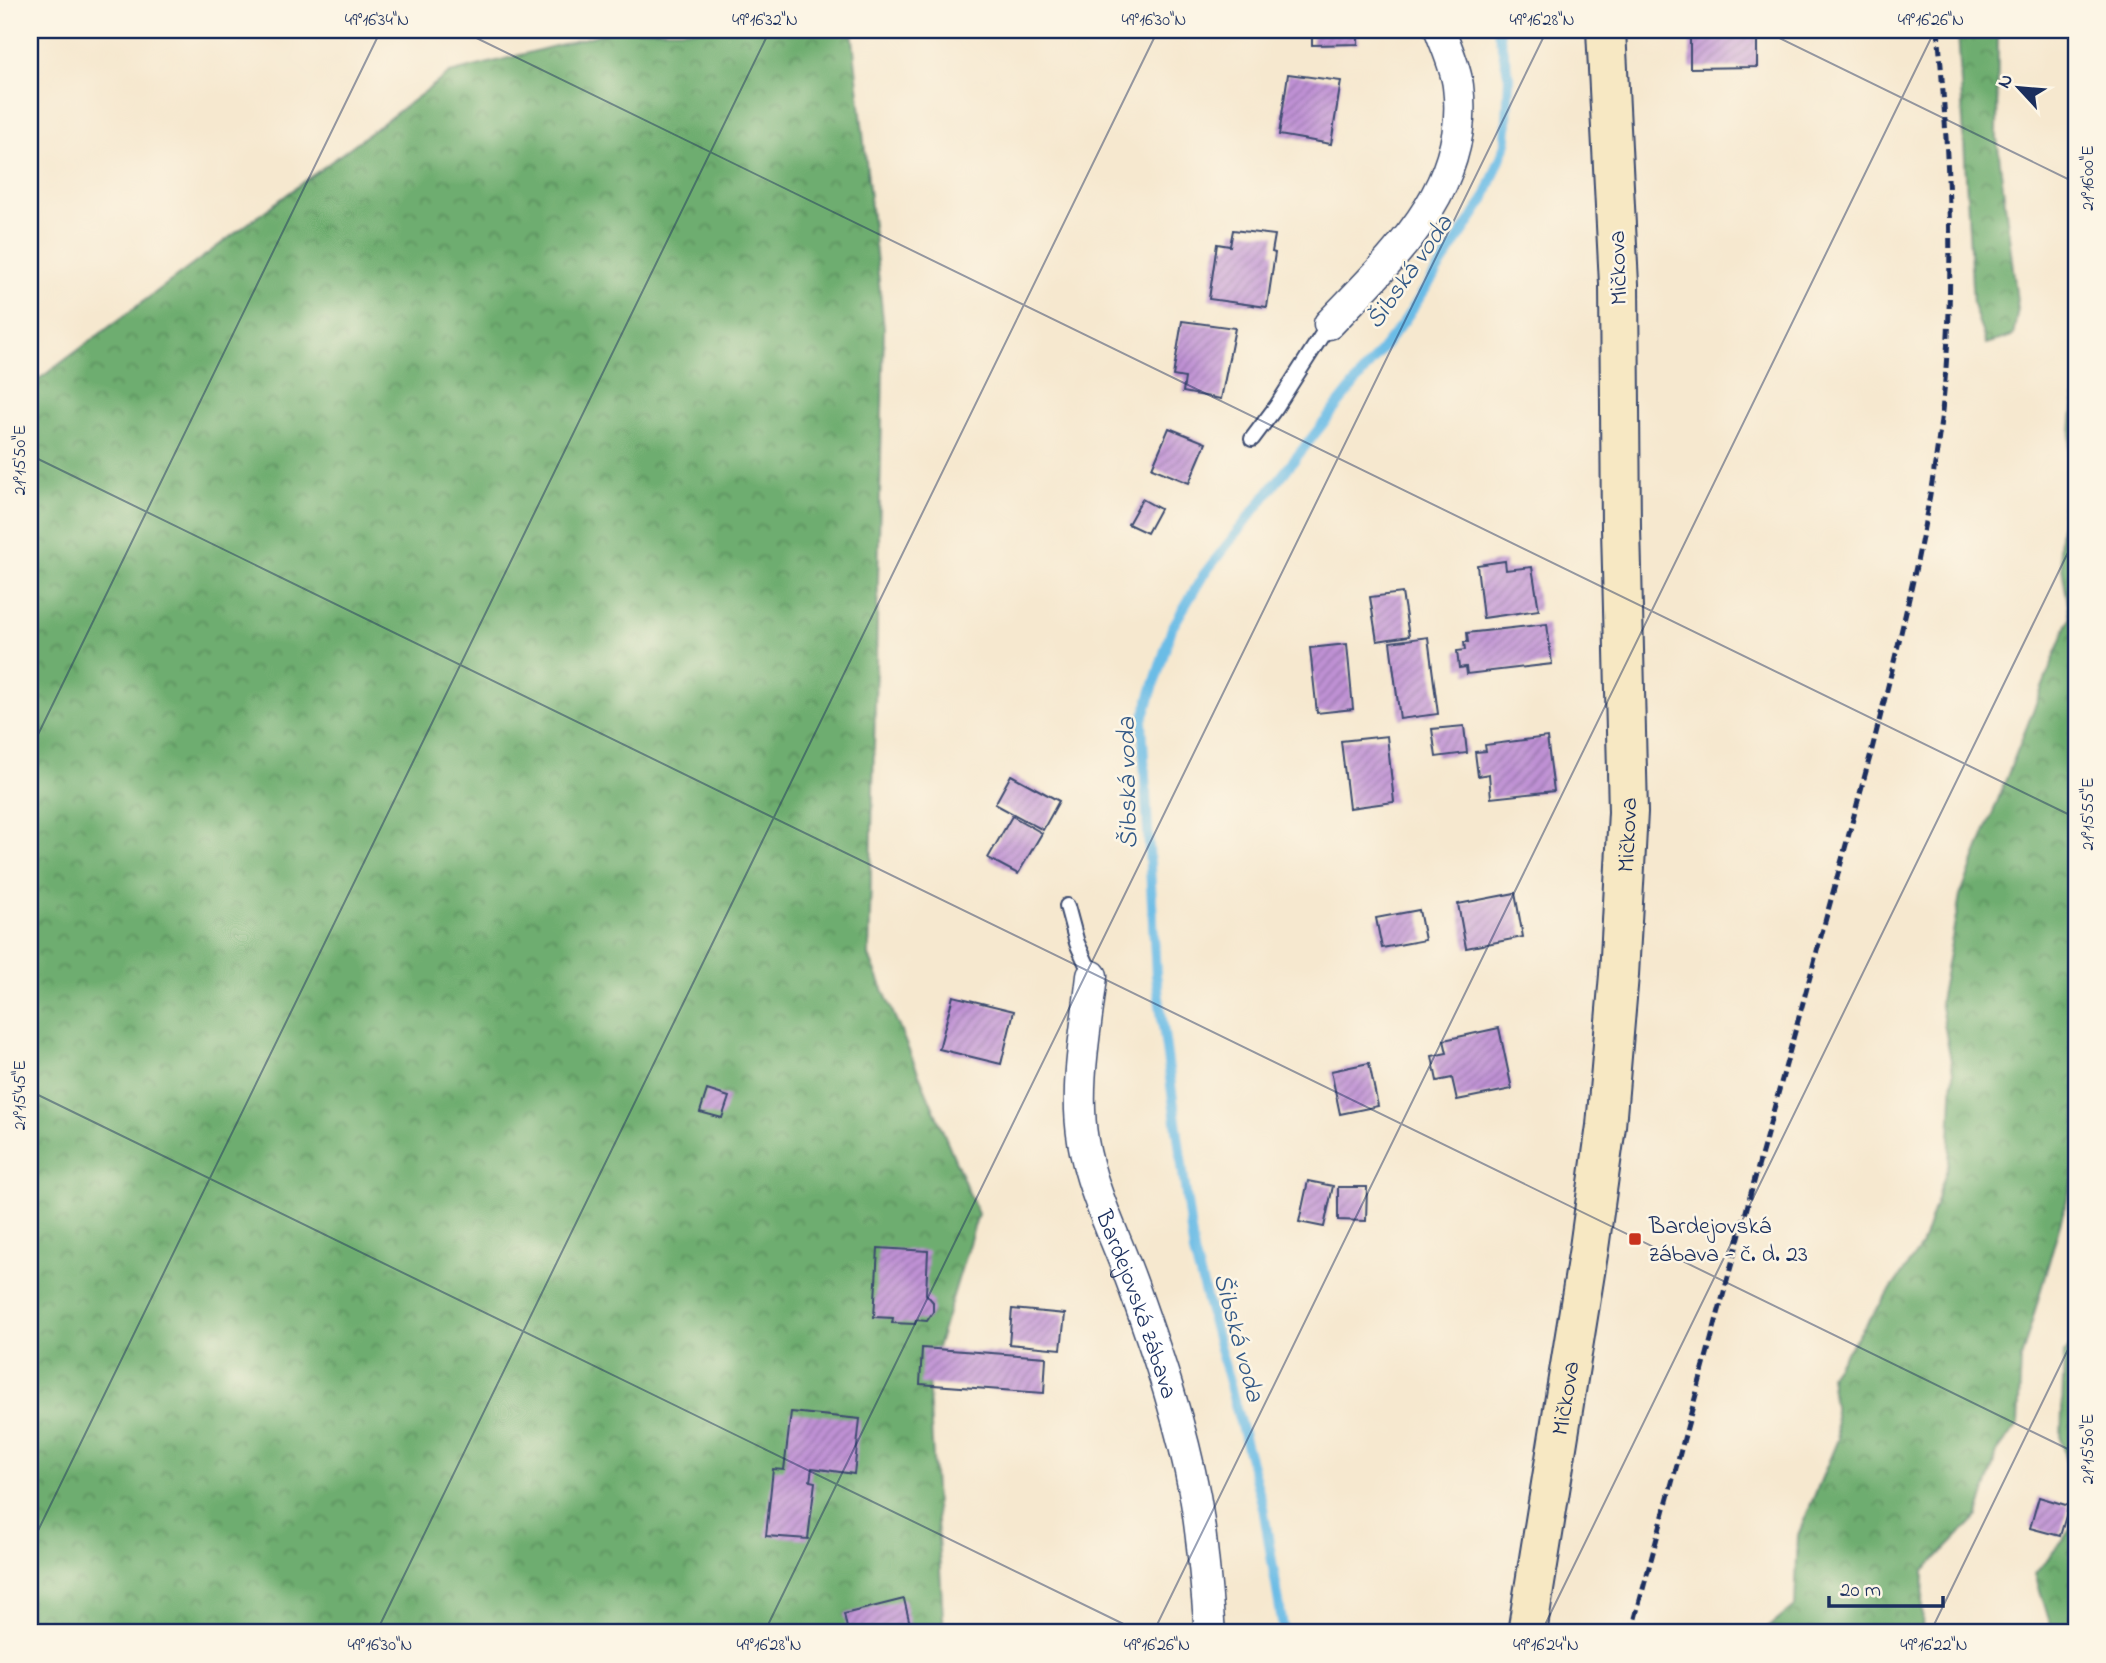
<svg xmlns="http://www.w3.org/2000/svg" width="2106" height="1663" font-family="'Indie Flower',sans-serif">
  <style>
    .forest { fill: url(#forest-crowns); stroke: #446e66; stroke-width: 2 }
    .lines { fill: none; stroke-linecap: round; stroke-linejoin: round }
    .stream { stroke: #6bbce6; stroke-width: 10 }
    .building { fill: url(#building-hatch) }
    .lane-casing { stroke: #3c4b6f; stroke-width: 18 }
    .street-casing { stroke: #3c4b6f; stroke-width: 33 }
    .secondary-casing { stroke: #3c4b6f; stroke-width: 42 }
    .lane { stroke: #fff; stroke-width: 14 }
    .street { stroke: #fff; stroke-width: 30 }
    .secondary { stroke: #f7e8c3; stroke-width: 38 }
    .rail { stroke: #1b2f5e; stroke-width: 5; stroke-dasharray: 10 5; stroke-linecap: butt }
    .ticks { fill: none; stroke: #1b2f5e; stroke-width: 2; stroke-opacity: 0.45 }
    .poi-dot { fill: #c8321e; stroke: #fcf5e5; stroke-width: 2.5 }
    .labels { text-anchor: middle; stroke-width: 5; stroke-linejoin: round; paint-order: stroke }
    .street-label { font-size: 24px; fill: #1b2f5e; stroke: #fcf5e5 }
    .poi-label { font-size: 24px; fill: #1b2f5e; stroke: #fcf5e5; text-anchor: start }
    .water-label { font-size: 26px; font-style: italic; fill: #335987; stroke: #fcf5e5 }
    .neatline { fill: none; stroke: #1b2f5e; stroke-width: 2.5 }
    .ticks-label { font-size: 18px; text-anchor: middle; fill: #1b2f5e }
  </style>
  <defs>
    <pattern id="forest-crowns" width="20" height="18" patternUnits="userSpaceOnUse" patternTransform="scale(1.75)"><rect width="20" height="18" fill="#6ead6f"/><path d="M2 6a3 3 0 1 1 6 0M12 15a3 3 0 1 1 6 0" fill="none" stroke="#5a8d5e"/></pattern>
    <pattern id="building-hatch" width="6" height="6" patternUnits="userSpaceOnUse" patternTransform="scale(1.75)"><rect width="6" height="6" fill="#bf91d4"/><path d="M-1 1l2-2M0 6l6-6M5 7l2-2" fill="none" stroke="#9a77af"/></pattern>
  </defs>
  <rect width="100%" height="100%" fill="#fcf5e5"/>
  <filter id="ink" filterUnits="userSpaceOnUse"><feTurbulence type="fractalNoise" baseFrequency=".0143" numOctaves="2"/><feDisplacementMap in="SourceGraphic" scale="14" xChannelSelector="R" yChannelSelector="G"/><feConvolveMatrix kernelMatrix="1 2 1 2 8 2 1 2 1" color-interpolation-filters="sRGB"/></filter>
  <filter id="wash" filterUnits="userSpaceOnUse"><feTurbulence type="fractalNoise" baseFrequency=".00686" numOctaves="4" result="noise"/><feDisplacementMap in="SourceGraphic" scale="28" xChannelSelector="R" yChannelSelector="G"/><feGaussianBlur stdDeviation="1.57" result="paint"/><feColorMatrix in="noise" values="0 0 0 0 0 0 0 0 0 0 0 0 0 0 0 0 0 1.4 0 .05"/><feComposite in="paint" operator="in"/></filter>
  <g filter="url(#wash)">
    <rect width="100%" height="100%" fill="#f6e8cf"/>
    <g class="forest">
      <path d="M617 30H852L884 329 869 956 978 1214 928 1378 944 1633H30V386L450 73Z"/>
      <path d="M1958 30H1998L1997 138 2018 309 2013 336 1986 344 1973 305Z"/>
      <path d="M2076 384V1168L2021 1359 2018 1424 1997 1452 1978 1516 1924 1571 1922 1633H1762L1795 1606 1798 1535 1838 1439 1830 1375 1921 1247 1949 1162 1953 1072 1940 1001 1960 896 2070 617 2059 548Z"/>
      <path d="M2076 1343V1496L2061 1441 2064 1353Z"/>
      <path d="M2076 1524V1633H2063L2051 1626 2035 1574Z"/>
    </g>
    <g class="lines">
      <path class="stream" d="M1284 1633 1263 1507 1194 1253 1156 975 1142 722 1172 628 1204 574 1405 320 1484 200 1506 144 1509 77 1498 30"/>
    </g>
    <g id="blocks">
      <g class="building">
        <path d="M1312 30H1358V44L1312 45Z"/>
        <path d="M1690 30H1757V67L1690 68Z"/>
        <path d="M1288 74 1341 81 1331 144 1279 135Z"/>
        <path d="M1233 230 1275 235 1272 252 1275 253 1267 307 1209 299 1217 244 1230 246Z"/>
        <path d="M1182 321 1235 328 1221 399 1183 392 1185 378 1173 376Z"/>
        <path d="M1169 428 1206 443 1189 483 1152 468Z"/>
        <path d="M1142 499 1160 509 1147 533 1128 524Z"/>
        <path d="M1505 561 1506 570 1532 567 1539 610 1483 618 1477 565Z"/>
        <path d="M1402 593 1409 636 1377 641 1370 597Z"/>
        <path d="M1547 624 1552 664 1467 674 1466 667 1459 668 1457 651 1465 650 1464 642H1468L1467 633Z"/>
        <path d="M1428 637 1438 714 1400 719 1390 642Z"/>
        <path d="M1347 644 1353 709 1317 713 1310 648Z"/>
        <path d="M1464 726 1467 753 1436 757 1432 729Z"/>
        <path d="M1387 736 1394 802 1349 808 1341 741Z"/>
        <path d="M1547 737 1554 791 1491 798 1489 774 1478 776 1475 752 1486 751 1485 745Z"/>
        <path d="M1011 775 1059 801 1043 830 995 804Z"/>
        <path d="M1012 816 1042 833 1018 874 988 858Z"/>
        <path d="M1515 893 1523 937 1466 948 1458 904Z"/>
        <path d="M1419 910 1425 940 1382 948 1376 918Z"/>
        <path d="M953 996 1014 1011 1001 1064 939 1049Z"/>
        <path d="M1499 1028 1512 1089 1457 1100 1452 1078 1437 1081 1432 1056 1447 1053 1444 1040Z"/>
        <path d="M1369 1063 1378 1106 1340 1114 1331 1071Z"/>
        <path d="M707 1090 729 1097 722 1118 700 1112Z"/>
        <path d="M1308 1181 1333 1186 1324 1227 1299 1222Z"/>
        <path d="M1338 1187H1367L1366 1221 1338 1220Z"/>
        <path d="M878 1248 928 1251 926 1294 933 1302V1312L927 1321 916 1320 915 1324 892 1323 893 1318 874 1317Z"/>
        <path d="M1012 1309 1065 1314 1061 1349 1009 1344Z"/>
        <path d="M922 1348 1046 1357 1044 1393 920 1384Z"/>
        <path d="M791 1412 860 1419 854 1474 812 1468 810 1481 815 1482 808 1539 766 1536 773 1469 784 1470Z"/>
        <path d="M2039 1497 2069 1506 2060 1536 2030 1528Z"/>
        <path d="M904 1599 912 1633H848L844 1614Z"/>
      </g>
    </g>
  </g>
  <g filter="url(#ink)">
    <use href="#blocks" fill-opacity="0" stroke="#3c4b6f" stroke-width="2"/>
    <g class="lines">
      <defs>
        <g id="lane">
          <path d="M1252 439 1276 407 1329 324"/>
          <path d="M1067 906 1077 943 1092 976"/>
        </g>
        <g id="street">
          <path d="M1329 324C1392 258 1471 188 1458 86 1456 68 1446 47 1440 30"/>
          <path id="s1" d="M1092 976C1086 1030 1074 1087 1083 1141 1092 1194 1118 1241 1135 1291 1159 1358 1182 1426 1195 1496 1203 1541 1206 1587 1210 1633"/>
        </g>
        <g id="secondary">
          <path id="s2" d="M1527 1633 1589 1248 1606 1126 1619 975 1628 812 1621 528 1619 284 1606 30"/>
        </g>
      </defs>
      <use href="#lane" class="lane-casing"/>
      <use href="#street" class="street-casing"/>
      <use href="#secondary" class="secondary-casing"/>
      <use href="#lane" class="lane"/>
      <use href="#street" class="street"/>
      <use href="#secondary" class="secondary"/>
      <path class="rail" d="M1631 1633 1871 753C1900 639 1929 527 1942 411 1956 285 1949 156 1938 30"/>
    </g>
  </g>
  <path class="ticks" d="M460 30 2076 818M1763 30 2076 183M30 455 2076 1453M30 751 381 30M30 1091 1142 1633M30 1547 770 30M376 1633 1158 30M764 1633 1547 30M1153 1633 1935 30M1541 1633 2076 536M1930 1633 2076 1333"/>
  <rect class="poi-dot" x="1628" y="1232" width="14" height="14" rx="3.5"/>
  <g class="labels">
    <g class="street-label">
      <text transform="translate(1617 268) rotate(-92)" y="8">Mičkova</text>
      <text dy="8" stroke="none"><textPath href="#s2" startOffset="805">Mičkova</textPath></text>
      <text dy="8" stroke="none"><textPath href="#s1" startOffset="338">Bardejovská zábava</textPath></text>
      <text dy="8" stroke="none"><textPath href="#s2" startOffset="238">Mičkova</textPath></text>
    </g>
    <g class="poi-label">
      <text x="1649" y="1233">Bardejovská<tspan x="1649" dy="28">zábava - č. d. 23</tspan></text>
    </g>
    <g class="water-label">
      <text transform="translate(1408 271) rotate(-55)" y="9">Šibská voda</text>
      <text transform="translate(1126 783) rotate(-91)" y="9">Šibská voda</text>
      <text transform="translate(1240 1337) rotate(75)" y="9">Šibská voda</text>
    </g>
  </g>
  <rect width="2106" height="1663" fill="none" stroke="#fcf5e5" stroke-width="77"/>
  <g transform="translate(2019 88) rotate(296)" stroke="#fcf5e5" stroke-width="5" paint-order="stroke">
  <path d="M0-5L12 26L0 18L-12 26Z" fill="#1b2f5e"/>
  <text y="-10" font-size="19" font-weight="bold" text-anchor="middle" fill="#1b2f5e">N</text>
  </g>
  <path d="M1829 1596v10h114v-10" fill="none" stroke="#1b2f5e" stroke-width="3.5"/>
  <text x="1840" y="1596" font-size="21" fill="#1b2f5e" stroke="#fcf5e5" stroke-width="5" paint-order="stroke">20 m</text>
  <rect x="38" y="38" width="2030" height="1586" class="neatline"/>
  <g class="ticks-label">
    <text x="377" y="25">49°16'34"N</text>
    <text x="765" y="25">49°16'32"N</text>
    <text x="1154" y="25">49°16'30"N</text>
    <text x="1542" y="25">49°16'28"N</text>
    <text x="1931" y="25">49°16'26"N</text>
    <text transform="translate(2087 178) rotate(-90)" y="6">21°16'00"E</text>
    <text transform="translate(19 460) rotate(-90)" y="6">21°15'50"E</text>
    <text transform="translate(2087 814) rotate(-90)" y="6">21°15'55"E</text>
    <text transform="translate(19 1095) rotate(-90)" y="6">21°15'45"E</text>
    <text transform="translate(2087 1449) rotate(-90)" y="6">21°15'50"E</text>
    <text x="380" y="1650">49°16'30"N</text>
    <text x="769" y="1650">49°16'28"N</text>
    <text x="1157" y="1650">49°16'26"N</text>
    <text x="1546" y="1650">49°16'24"N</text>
    <text x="1934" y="1650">49°16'22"N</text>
  </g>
</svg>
